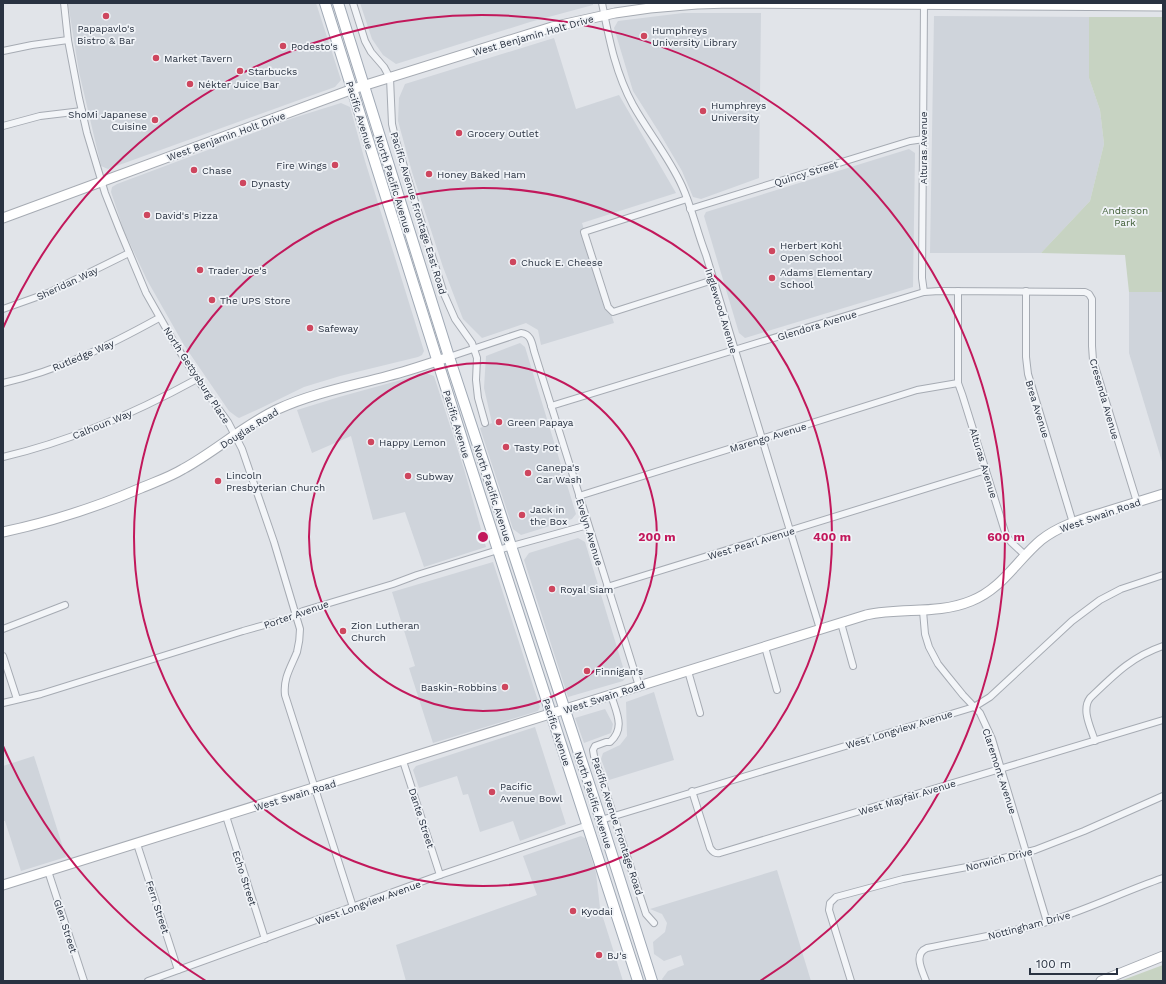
<svg xmlns="http://www.w3.org/2000/svg" width="1166" height="984" font-family="'Work Sans',sans-serif">
  <style>
    .built { fill: #cfd4db }
    .green { fill: #c7d3c2 }
    .lines { fill: none; stroke-linecap: round; stroke-linejoin: round }
    .street-casing { stroke: #a6abb3; stroke-width: 8 }
    .secondary-casing { stroke: #a6abb3; stroke-width: 11 }
    .primary-casing { stroke: #a0a9b5; stroke-width: 12 }
    .street { stroke: #f3f5f8; stroke-width: 6 }
    .secondary { stroke: #fff; stroke-width: 9 }
    .primary { stroke: #fff; stroke-width: 10 }
    .ring { fill: none; stroke: #c2185b; stroke-width: 2 }
    .poi-dot { fill: #ce465e; stroke: #f0f3f7; stroke-width: 1.5 }
    .labels { text-anchor: middle; stroke-width: 3.5; stroke-linejoin: round; paint-order: stroke }
    .poi-label { font-size: 10px; fill: #293241; stroke: #f0f3f7; text-anchor: start }
    .street-label { font-size: 10px; fill: #293241; stroke: #f0f3f7 }
    .park-label { font-size: 10px; fill: #3f5d36; stroke: #f0f3f7 }
    .centre { fill: #c2185b; stroke: #f0f3f7; stroke-width: 2 }
    .ring-label { font-size: 12px; text-anchor: middle; font-weight: bold; fill: #c2185b; stroke: #f0f3f7; stroke-width: 3.5; stroke-linejoin: round; paint-order: stroke }
  </style>
  <rect width="100%" height="100%" fill="#e1e4e9"/>
  <g class="built">
    <path d="M68 3H316L341 80 335 87 108 169 101 166 79 72Z"/>
    <path d="M360 3H593V5L530 22 396 64 383 55 372 39Z"/>
    <path d="M683 13H761L759 178 701 199 693 197 682 171 659 132 633 91 614 28 618 21Z"/>
    <path d="M934 16 1089 17V78L1100 110 1104 144 1090 201 1041 253H930Z"/>
    <path d="M554 38 576 109 619 95 676 193 582 223 614 323 541 345 538 330 526 323 482 338 463 319 443 267 412 172 398 121 399 98 405 84Z"/>
    <path d="M341 103 350 107 365 161 424 351 422 355 418 357 340 376 304 387 261 408 239 418 237 417 229 411 184 345 147 280 124 231 111 192 112 187 117 184 293 118Z"/>
    <path d="M909 149 915 153 913 287 745 338 739 333 704 216 706 212Z"/>
    <path d="M1129 292H1163V465L1129 353Z"/>
    <path d="M520 343 525 347 576 514 572 519 521 535 513 529 480 428 492 423 484 388 486 356Z"/>
    <path d="M426 373 434 376 464 469 486 547 424 567 405 512 373 520 351 436 312 453 297 410 339 397Z"/>
    <path d="M578 538 585 542 626 677 623 681 568 697 524 560 529 553Z"/>
    <path d="M493 562 540 707 538 711 433 743 409 668 415 666 392 592Z"/>
    <path d="M654 692 674 760 609 780 601 759 603 753 620 745 627 736 626 702Z"/>
    <path d="M605 709 613 724 611 733 584 743 575 718Z"/>
    <path d="M535 727 566 824 520 841 513 821 480 832 468 794 463 795 457 776 419 788 413 770 416 766Z"/>
    <path d="M34 756 66 857 21 871 5 821H3V766Z"/>
    <path d="M581 836 585 838 596 873 600 908 623 981H406L396 945 537 895 523 856Z"/>
    <path d="M777 870 811 981H663L662 979 668 971 684 965 681 955 664 961 654 954 653 942 665 932 667 923 662 914 650 909Z"/>
  </g>
  <g class="green">
    <path d="M1089 17H1163V292H1129L1125 255 1041 253 1090 201 1104 144 1100 110 1089 78Z"/>
    <path d="M1163 965V981H1120Z"/>
  </g>
  <g class="lines">
    <defs>
      <g id="street">
        <path d="M64 3 68 40 79 98 87 133 105 193 120 231 146 293 175 344 202 386 228 422 242 449 274 542 300 629C300 637 299 644 297 652 291 667 283 678 285 695L353 907"/>
        <path d="M353 3 365 41 371 52 384 67 390 78 392 124 396 141 444 294 455 319 472 343 477 358 476 380 478 398 485 423"/>
        <path d="M602 3C609 38 615 72 633 105 648 132 669 157 682 186 692 208 697 232 706 255L820 629"/>
        <path d="M3 51 32 45 68 40"/>
        <path d="M3 126 40 116 82 111"/>
        <path d="M687 199 584 232 608 307 613 312 713 280"/>
        <path d="M690 209 910 141 924 139"/>
        <path d="M958 291V383L962 394 1006 535 1011 542 1026 556"/>
        <path d="M1026 291V357L1028 374 1073 523"/>
        <path d="M924 292 922 278 924 3"/>
        <path d="M3 309 48 293 129 253"/>
        <path d="M449 357 521 333C531 334 532 343 534 351L639 686"/>
        <path d="M3 383C58 371 110 345 159 318"/>
        <path d="M551 406 924 292 939 291 1085 292 1089 294 1092 299V346L1093 360 1137 502"/>
        <path d="M3 457C72 441 135 413 197 379"/>
        <path d="M579 496 917 390 958 383"/>
        <path d="M607 587 986 470"/>
        <path d="M923 611 925 634 929 647 938 664 946 674 963 695 980 713 992 739 1047 922"/>
        <path d="M841 623 853 666"/>
        <path d="M3 629 65 605"/>
        <path d="M765 647 777 690"/>
        <path d="M3 656 17 699"/>
        <path d="M688 671 700 713"/>
        <path d="M611 695C616 712 626 728 610 742H606L595 746 593 750 594 756 646 914 654 923"/>
        <path d="M3 703 41 694 243 631 290 618 303 611 393 584 417 575 498 550 588 525"/>
        <path d="M1095 741C1091 728 1081 710 1090 698 1114 675 1131 657 1163 646"/>
        <path d="M403 761 440 875"/>
        <path d="M692 791 710 848C713 852 715 854 720 853L1163 720"/>
        <path d="M226 816 265 939"/>
        <path d="M601 820 974 707 990 697 1072 621 1100 600 1121 589 1163 575"/>
        <path d="M137 844 178 970"/>
        <path d="M48 871 84 981"/>
        <path d="M148 981 440 875 588 825"/>
        <path d="M851 981 829 910 830 903 836 897 903 879 967 867 1035 850 1084 831 1163 796"/>
        <path d="M926 981C922 970 913 954 927 948 965 940 1003 934 1040 924 1083 912 1122 892 1163 878"/>
      </g>
      <g id="secondary">
        <path d="M3 218 353 89 552 27 615 13 650 8 697 4 730 3 1163 6"/>
        <path d="M3 532C50 522 97 507 141 488 155 482 170 477 183 469 216 451 244 425 278 409 313 393 351 386 388 376 408 371 428 364 449 357"/>
        <path d="M3 885 866 615C902 607 937 615 971 601 1002 589 1017 560 1041 540 1060 525 1083 519 1105 512 1124 506 1144 500 1163 494"/>
        <path d="M1101 981 1163 956"/>
      </g>
      <g id="primary">
        <path d="M325 3 469 461 638 981"/>
        <path d="M338 3 449 357 601 820 652 981"/>
      </g>
    </defs>
    <use href="#street" class="street-casing"/>
    <use href="#secondary" class="secondary-casing"/>
    <use href="#primary" class="primary-casing"/>
    <use href="#street" class="street"/>
    <use href="#secondary" class="secondary"/>
    <use href="#primary" class="primary"/>
  </g>
  <g class="ring">
    <circle cx="483" cy="537" r="174"/>
    <circle cx="483" cy="537" r="349"/>
    <path d="M206 981A523 523 0 0 1 3 746M3 328A523 523 0 1 1 760 981"/>
  </g>
  <g class="poi-dot">
    <circle cx="106" cy="16" r="4"/>
    <circle cx="644" cy="36" r="4"/>
    <circle cx="283" cy="46" r="4"/>
    <circle cx="156" cy="58" r="4"/>
    <circle cx="240" cy="71" r="4"/>
    <circle cx="190" cy="84" r="4"/>
    <circle cx="703" cy="111" r="4"/>
    <circle cx="155" cy="120" r="4"/>
    <circle cx="459" cy="133" r="4"/>
    <circle cx="335" cy="165" r="4"/>
    <circle cx="194" cy="170" r="4"/>
    <circle cx="429" cy="174" r="4"/>
    <circle cx="243" cy="183" r="4"/>
    <circle cx="147" cy="215" r="4"/>
    <circle cx="772" cy="251" r="4"/>
    <circle cx="513" cy="262" r="4"/>
    <circle cx="200" cy="270" r="4"/>
    <circle cx="772" cy="278" r="4"/>
    <circle cx="212" cy="300" r="4"/>
    <circle cx="310" cy="328" r="4"/>
    <circle cx="499" cy="422" r="4"/>
    <circle cx="371" cy="442" r="4"/>
    <circle cx="506" cy="447" r="4"/>
    <circle cx="528" cy="473" r="4"/>
    <circle cx="408" cy="476" r="4"/>
    <circle cx="218" cy="481" r="4"/>
    <circle cx="522" cy="515" r="4"/>
    <circle cx="552" cy="589" r="4"/>
    <circle cx="343" cy="631" r="4"/>
    <circle cx="587" cy="671" r="4"/>
    <circle cx="505" cy="687" r="4"/>
    <circle cx="492" cy="792" r="4"/>
    <circle cx="573" cy="911" r="4"/>
    <circle cx="599" cy="955" r="4"/>
  </g>
  <g class="labels">
    <g class="poi-label">
      <text x="106" y="32" text-anchor="middle">Papapavlo's<tspan x="106" dy="12">Bistro &amp; Bar</tspan></text>
      <text x="652" y="34">Humphreys<tspan x="652" dy="12">University Library</tspan></text>
      <text x="291" y="50">Podesto's</text>
      <text x="164" y="62">Market Tavern</text>
      <text x="248" y="75">Starbucks</text>
      <text x="198" y="88">Nékter Juice Bar</text>
      <text x="711" y="109">Humphreys<tspan x="711" dy="12">University</tspan></text>
      <text x="147" y="118" text-anchor="end">ShoMi Japanese<tspan x="147" dy="12">Cuisine</tspan></text>
      <text x="467" y="137">Grocery Outlet</text>
      <text x="327" y="169" text-anchor="end">Fire Wings</text>
      <text x="202" y="174">Chase</text>
      <text x="437" y="178">Honey Baked Ham</text>
      <text x="251" y="187">Dynasty</text>
      <text x="155" y="219">David's Pizza</text>
      <text x="780" y="249">Herbert Kohl<tspan x="780" dy="12">Open School</tspan></text>
      <text x="521" y="266">Chuck E. Cheese</text>
      <text x="208" y="274">Trader Joe's</text>
      <text x="780" y="276">Adams Elementary<tspan x="780" dy="12">School</tspan></text>
      <text x="220" y="304">The UPS Store</text>
      <text x="318" y="332">Safeway</text>
      <text x="507" y="426">Green Papaya</text>
      <text x="379" y="446">Happy Lemon</text>
      <text x="514" y="451">Tasty Pot</text>
      <text x="536" y="471">Canepa's<tspan x="536" dy="12">Car Wash</tspan></text>
      <text x="226" y="479">Lincoln<tspan x="226" dy="12">Presbyterian Church</tspan></text>
      <text x="416" y="480">Subway</text>
      <text x="530" y="513">Jack in<tspan x="530" dy="12">the Box</tspan></text>
      <text x="560" y="593">Royal Siam</text>
      <text x="351" y="629">Zion Lutheran<tspan x="351" dy="12">Church</tspan></text>
      <text x="595" y="675">Finnigan's</text>
      <text x="497" y="691" text-anchor="end">Baskin-Robbins</text>
      <text x="500" y="790">Pacific<tspan x="500" dy="12">Avenue Bowl</tspan></text>
      <text x="581" y="915">Kyodai</text>
      <text x="607" y="959">BJ's</text>
    </g>
    <g class="street-label">
      <text transform="translate(533 35) rotate(-16)" y="4">West Benjamin Holt Drive</text>
      <text transform="translate(360 115) rotate(73)" y="4">Pacific Avenue</text>
      <text transform="translate(226 136) rotate(-20)" y="4">West Benjamin Holt Drive</text>
      <text transform="translate(923 148) rotate(-90)" y="4">Alturas Avenue</text>
      <text transform="translate(806 173) rotate(-17)" y="4">Quincy Street</text>
      <text transform="translate(394 184) rotate(73)" y="4">North Pacific Avenue</text>
      <text transform="translate(419 213) rotate(73)" y="4">Pacific Avenue Frontage East Road</text>
      <text transform="translate(67 283) rotate(-25)" y="4">Sheridan Way</text>
      <text transform="translate(722 311) rotate(73)" y="4">Inglewood Avenue</text>
      <text transform="translate(817 325) rotate(-17)" y="4">Glendora Avenue</text>
      <text transform="translate(83 355) rotate(-23)" y="4">Rutledge Way</text>
      <text transform="translate(197 375) rotate(57)" y="4">North Gettysburg Place</text>
      <text transform="translate(1105 399) rotate(74)" y="4">Cresenda Avenue</text>
      <text transform="translate(1038 409) rotate(73)" y="4">Brea Avenue</text>
      <text transform="translate(102 424) rotate(-22)" y="4">Calhoun Way</text>
      <text transform="translate(457 424) rotate(73)" y="4">Pacific Avenue</text>
      <text transform="translate(249 428) rotate(-32)" y="4">Douglas Road</text>
      <text transform="translate(768 437) rotate(-17)" y="4">Marengo Avenue</text>
      <text transform="translate(984 463) rotate(73)" y="4">Alturas Avenue</text>
      <text transform="translate(493 493) rotate(72)" y="4">North Pacific Avenue</text>
      <text transform="translate(1100 515) rotate(-19)" y="4">West Swain Road</text>
      <text transform="translate(590 532) rotate(73)" y="4">Evelyn Avenue</text>
      <text transform="translate(751 543) rotate(-17)" y="4">West Pearl Avenue</text>
      <text transform="translate(296 614) rotate(-19)" y="4">Porter Avenue</text>
      <text transform="translate(604 697) rotate(-18)" y="4">West Swain Road</text>
      <text transform="translate(899 729) rotate(-17)" y="4">West Longview Avenue</text>
      <text transform="translate(557 732) rotate(72)" y="4">Pacific Avenue</text>
      <text transform="translate(1000 771) rotate(72)" y="4">Claremont Avenue</text>
      <text transform="translate(295 795) rotate(-17)" y="4">West Swain Road</text>
      <text transform="translate(907 797) rotate(-17)" y="4">West Mayfair Avenue</text>
      <text transform="translate(594 800) rotate(72)" y="4">North Pacific Avenue</text>
      <text transform="translate(422 818) rotate(72)" y="4">Dante Street</text>
      <text transform="translate(618 826) rotate(72)" y="4">Pacific Avenue Frontage Road</text>
      <text transform="translate(999 859) rotate(-14)" y="4">Norwich Drive</text>
      <text transform="translate(245 878) rotate(72)" y="4">Echo Street</text>
      <text transform="translate(368 902) rotate(-20)" y="4">West Longview Avenue</text>
      <text transform="translate(158 907) rotate(72)" y="4">Fern Street</text>
      <text transform="translate(1029 925) rotate(-15)" y="4">Nottingham Drive</text>
      <text transform="translate(66 926) rotate(72)" y="4">Glen Street</text>
    </g>
    <g class="park-label">
      <text x="1125" y="214">Anderson<tspan x="1125" dy="12">Park</tspan></text>
    </g>
  </g>
  <circle cx="483" cy="537" r="6" class="centre"/>
  <g class="ring-label">
    <text x="657" y="541">200 m</text>
    <text x="832" y="541">400 m</text>
    <text x="1006" y="541">600 m</text>
  </g>
  <rect width="1166" height="984" fill="none" stroke="#293241" stroke-width="8"/>
  <path d="M1030 968v6h87v-6" fill="none" stroke="#293241" stroke-width="2"/>
  <text x="1036" y="968" font-size="12" fill="#293241" stroke="#f0f3f7" stroke-width="3" paint-order="stroke">100 m</text>
</svg>
